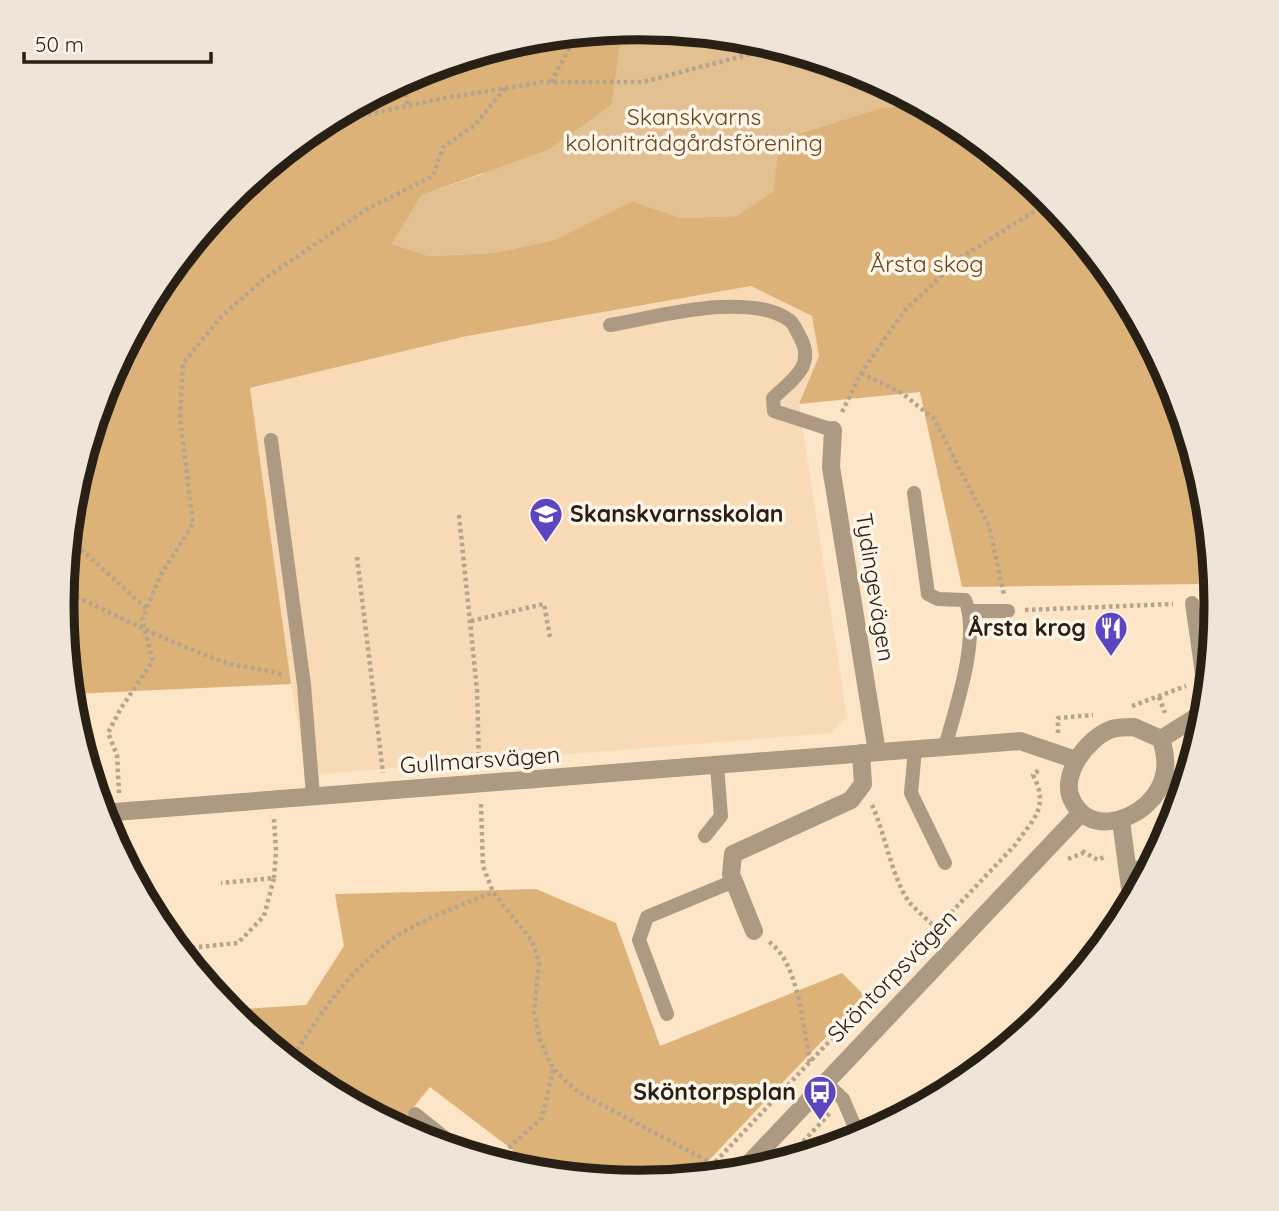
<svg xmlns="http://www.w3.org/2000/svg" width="1279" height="1211" font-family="Quicksand,sans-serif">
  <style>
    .built { fill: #f8dbb6 }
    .green { fill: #e3c092 }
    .forest { fill: #dcb279 }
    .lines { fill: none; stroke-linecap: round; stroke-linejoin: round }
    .path { stroke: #b7a48c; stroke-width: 4.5; stroke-dasharray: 3.5 3.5; stroke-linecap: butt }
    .lane { stroke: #ac9a82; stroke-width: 14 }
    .street { stroke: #ac9a82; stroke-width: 18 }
    .labels { text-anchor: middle; stroke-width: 7; stroke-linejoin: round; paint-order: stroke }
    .park-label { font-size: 23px; fill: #65471c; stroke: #fff5e9 }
    .poi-label { font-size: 23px; font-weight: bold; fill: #292015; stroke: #fff5e9; text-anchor: end }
    .street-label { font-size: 23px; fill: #292015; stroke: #fff5e9 }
    .rim { fill: none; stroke: #292015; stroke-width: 9 }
  </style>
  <rect width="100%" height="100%" fill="#fde5c7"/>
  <path class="built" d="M751 286 812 316 819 356 799 404 847 717 832 733 307 775 291 684 250 388 467 336Z"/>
  <path class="green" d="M640 28 753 39 861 72 922 105 882 108 773 193 738 216 681 218 632 201 554 240 494 253 429 256 392 244 422 195 483 174 622 32 626 29Z"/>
  <g class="forest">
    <path d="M626 29 622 32 611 105 550 149 422 195 392 244 429 256 494 253 554 240 632 201 681 218 737 216 773 192 780 140 882 108 923 105 961 126 1048 197 1120 285 1173 385 1206 493 1216 612 1204 584 962 587 920 392 799 404 819 356 812 316 751 286 467 336 250 388 291 684 71 694 62 605 73 492 106 384 160 284 231 197 319 125 419 72 527 39Z"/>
    <path d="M536 889 616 923 660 1046 842 973 865 996 692 1178 639 1183 584 1177 580 1169 523 1158 430 1087 397 1128 318 1085 228 1010 306 1005 344 946 335 894Z"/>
  </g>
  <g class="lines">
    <g class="path">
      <path d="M404 80 408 106"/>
      <path d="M551 82 577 34"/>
      <path d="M320 125 439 99 543 82H643L777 47"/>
      <path d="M861 373 902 393 934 419 989 526 1004 595"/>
      <path d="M842 412 861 373 905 310 963 256 1051 201"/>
      <path d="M459 515 477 690 479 764"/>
      <path d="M68 544 85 553 147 609"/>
      <path d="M357 557 383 773"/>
      <path d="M64 590C115 616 167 641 221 661 242 669 264 667 284 676"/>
      <path d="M1025 610 1173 604"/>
      <path d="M471 621 544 604 550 637"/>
      <path d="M1159 697 1165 713"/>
      <path d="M1132 706 1186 686"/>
      <path d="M1058 733V718L1093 715"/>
      <path d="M1185 747 1194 757"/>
      <path d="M119 793 117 755 108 733 121 708 153 661 142 620 160 576 193 524 180 418 183 363 221 317 264 279 367 209 433 176 443 147 475 125 505 88"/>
      <path d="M481 804 483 866 493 892 532 941 539 962 534 1012 540 1040 553 1069 578 1092 713 1164"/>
      <path d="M872 805C885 833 892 878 909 902 917 911 928 920 937 929"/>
      <path d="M274 819 276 851 274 878"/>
      <path d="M1152 848 1154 849 1156 824"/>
      <path d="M1082 851 1098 860 1104 857"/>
      <path d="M1068 859 1083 853"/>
      <path d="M769 942C799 962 803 1028 810 1062"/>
      <path d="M178 949 238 943 264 916 274 878 221 883"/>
      <path d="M290 1062C318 1016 349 970 394 938 424 918 460 906 493 892"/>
      <path d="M493 1162 542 1118 553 1069"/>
      <path d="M784 1162 830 1113"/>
      <path d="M701 1177 1015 845C1033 819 1050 808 1033 775L1040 769"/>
    </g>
    <g class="lane">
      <path d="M610 325C657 317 748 291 789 320 794 323 797 332 800 337 816 366 792 380 773 398L774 411 833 430"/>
      <path d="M271 440 304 685 313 795"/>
      <path d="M914 493 928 594 938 599 965 600C981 636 955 710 945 747"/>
      <path d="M1192 603 1207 709"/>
      <path d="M970 611H1008"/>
      <path d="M915 749 911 793 945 863"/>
      <path d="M705 836 721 816 717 766"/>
      <path d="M1127 869 1152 866"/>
      <path d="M667 1014 639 940 647 917 734 881"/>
      <path d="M825 1082 843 1099 860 1139"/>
      <path d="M415 1114 464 1153"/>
    </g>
    <g class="street">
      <path d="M833 430 831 467 877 752"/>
      <path d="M1134 727 1161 739C1169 764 1167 785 1147 804 1127 823 1089 832 1073 802 1058 776 1088 737 1112 729 1119 727 1127 727 1134 727Z"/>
      <path d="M1161 739 1207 710"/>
      <path d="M102 813 1020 741 1076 760"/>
      <path d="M1121 821 1132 903"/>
      <path d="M754 931 731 874 733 854 851 800 863 784 861 753"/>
      <path d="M740 1173 1081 813"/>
    </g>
  </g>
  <defs>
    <symbol id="school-pin" viewBox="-11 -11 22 30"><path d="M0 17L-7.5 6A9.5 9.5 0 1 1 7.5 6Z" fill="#5c46bf" stroke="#fff5e9"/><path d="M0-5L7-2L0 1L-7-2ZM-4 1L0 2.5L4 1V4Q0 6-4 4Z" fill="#fff"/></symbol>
    <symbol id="restaurant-pin" viewBox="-11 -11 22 30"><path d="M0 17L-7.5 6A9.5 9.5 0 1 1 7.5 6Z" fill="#5c46bf" stroke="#fff5e9"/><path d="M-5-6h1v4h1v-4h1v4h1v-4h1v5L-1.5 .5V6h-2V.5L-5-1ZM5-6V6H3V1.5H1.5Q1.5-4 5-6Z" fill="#fff"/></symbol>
    <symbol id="bus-pin" viewBox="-11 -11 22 30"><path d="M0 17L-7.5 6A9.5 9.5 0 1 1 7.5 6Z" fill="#5c46bf" stroke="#fff5e9"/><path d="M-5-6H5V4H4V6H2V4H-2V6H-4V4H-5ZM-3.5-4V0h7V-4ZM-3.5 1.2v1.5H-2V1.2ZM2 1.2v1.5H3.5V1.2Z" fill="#fff"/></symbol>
  </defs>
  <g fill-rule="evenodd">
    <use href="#school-pin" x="527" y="495" width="38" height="52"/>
    <use href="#restaurant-pin" x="1092" y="609" width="38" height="52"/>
    <use href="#bus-pin" x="801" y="1073" width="38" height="52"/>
  </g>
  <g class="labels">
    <g class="park-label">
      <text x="694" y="125">Skanskvarns<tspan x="694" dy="26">koloniträdgårdsförening</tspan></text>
      <text x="927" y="272">Årsta skog</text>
    </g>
    <g class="poi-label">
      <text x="570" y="522" text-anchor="start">Skanskvarnsskolan</text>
      <text x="1086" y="636">Årsta krog</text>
      <text x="796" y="1100">Sköntorpsplan</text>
    </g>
    <g class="street-label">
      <text transform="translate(875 587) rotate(81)" y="8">Tydingevägen</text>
      <text transform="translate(480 760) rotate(-4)" y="8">Gullmarsvägen</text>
      <text transform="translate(892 976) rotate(-46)" y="8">Sköntorpsvägen</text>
    </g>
  </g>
  <path d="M0 0H1279V1211H0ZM74 605a565 565 0 1 1 1130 0a565 565 0 1 1-1130 0Z" fill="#eee4d8" fill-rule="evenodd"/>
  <path class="rim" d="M74 605a565 565 0 1 1 1130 0a565 565 0 1 1-1130 0Z"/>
  <path d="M24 52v10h187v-10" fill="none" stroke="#292015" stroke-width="3.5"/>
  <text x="35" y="52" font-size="21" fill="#292015" stroke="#fff5e9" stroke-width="5" paint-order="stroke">50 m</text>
</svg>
